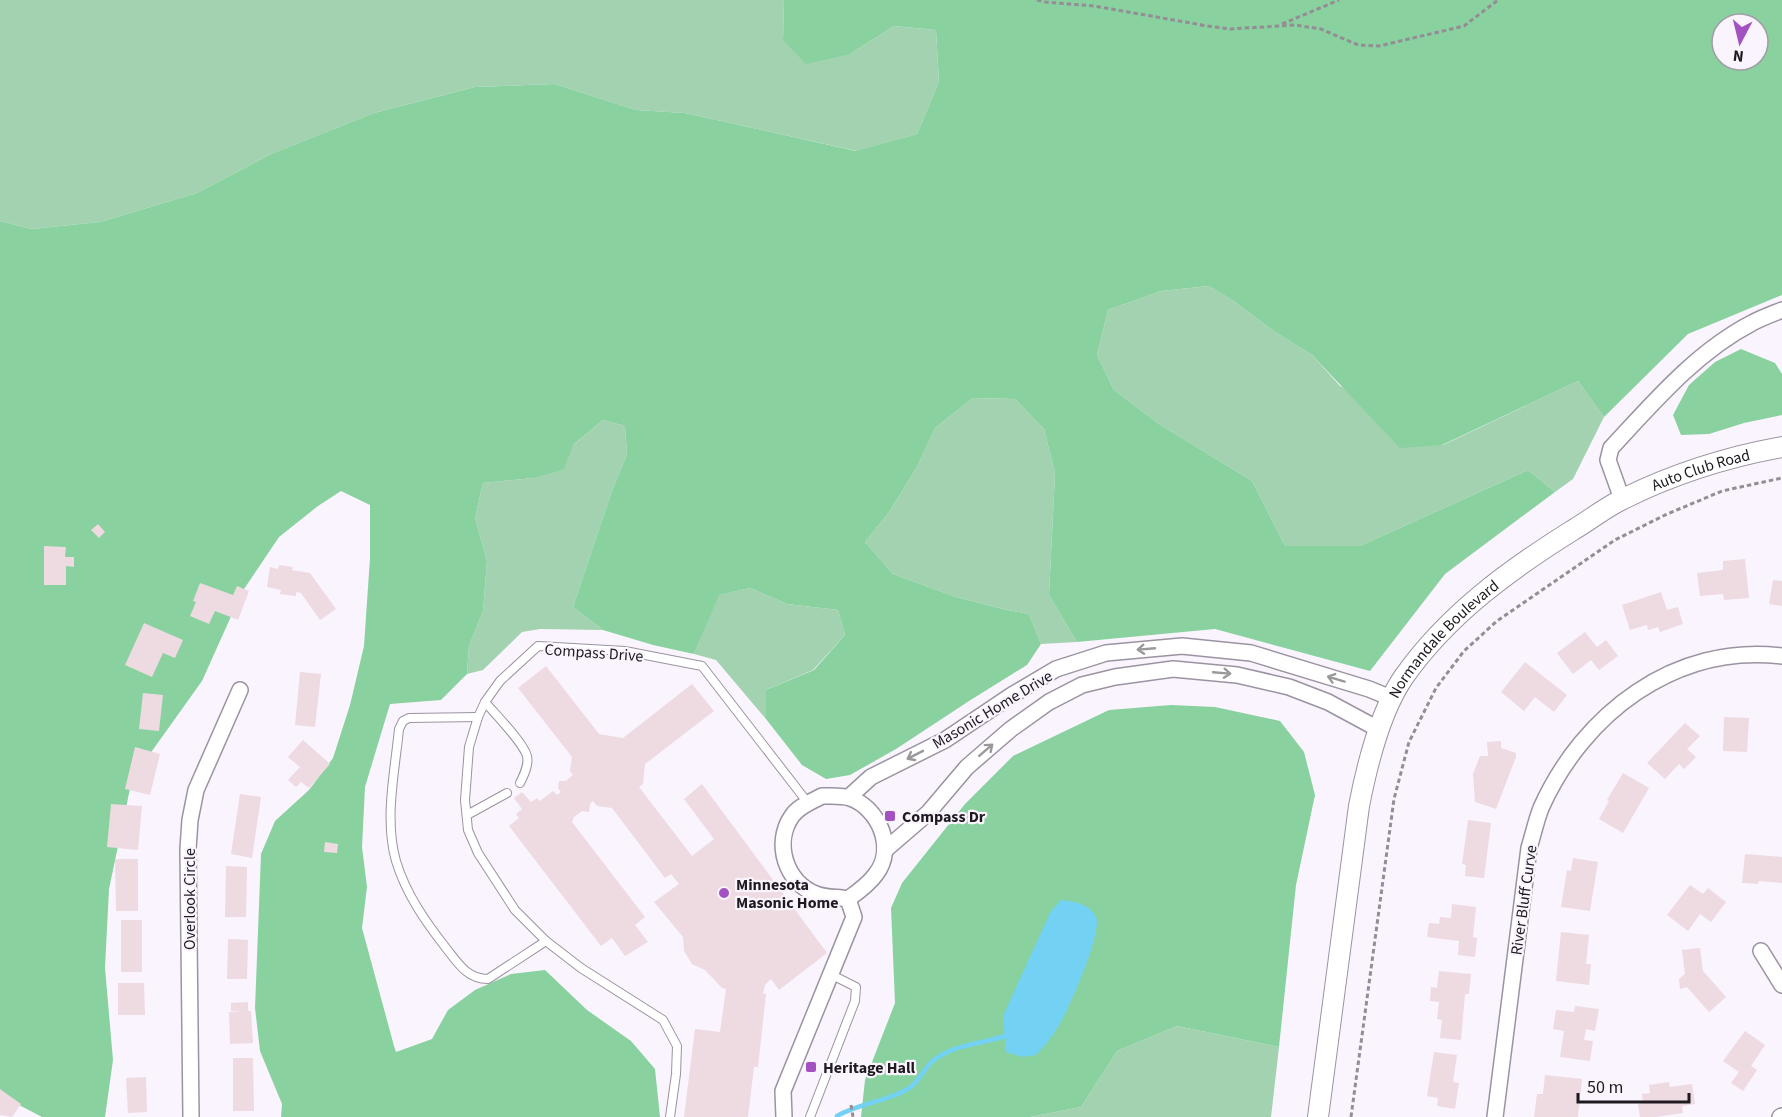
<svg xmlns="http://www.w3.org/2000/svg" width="1782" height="1117" font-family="'Source Sans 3',sans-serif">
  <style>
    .green { fill: #a2d2b0 }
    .forest { fill: #89d19f; fill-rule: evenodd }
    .water { fill: #73d1f3 }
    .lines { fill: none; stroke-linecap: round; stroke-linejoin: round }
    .stream { stroke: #73d1f3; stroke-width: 4.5 }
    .building { fill: #eedae1 }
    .service-casing { stroke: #9c93a2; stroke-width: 10 }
    .minor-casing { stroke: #9c93a2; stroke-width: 18 }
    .tertiary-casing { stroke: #9c93a2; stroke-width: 22 }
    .path { stroke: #938e96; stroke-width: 3; stroke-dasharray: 4.5 3; stroke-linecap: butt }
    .service { stroke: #fff; stroke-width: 8 }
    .minor { stroke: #fff; stroke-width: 15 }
    .tertiary { stroke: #fff; stroke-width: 20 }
    .oneway { stroke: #9a989b }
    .poi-dot { fill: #a452c2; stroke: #faf4fe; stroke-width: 2 }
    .labels { text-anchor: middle; stroke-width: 4.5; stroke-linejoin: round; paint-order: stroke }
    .street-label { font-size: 16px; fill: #1e1a20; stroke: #faf4fe }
    .poi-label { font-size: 16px; font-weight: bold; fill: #1e1a20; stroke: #faf4fe; text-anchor: start }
  </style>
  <rect width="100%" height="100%" fill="#faf4fe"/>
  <g class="green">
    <path d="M0 0H784L783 40 850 54 894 26 936 30 939 82 917 134 857 151 685 113 636 110 555 84 475 87 374 113 271 154 197 193 100 222 31 229 0 221Z"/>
    <path d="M1209 286 1235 302 1272 330 1312 355 1340 386 1443 445 1578 381 1604 417 1573 479 1555 492 1528 470 1360 546H1285L1252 481 1159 424 1114 390 1097 355 1108 310 1161 291Z"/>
    <path d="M973 398 1015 399 1044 429 1055 473 1049 595 1077 642 1041 644 1029 614 1003 609 956 597 893 574 865 542 889 512 917 467 935 428Z"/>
    <path d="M603 420 625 426 627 454 612 491 573 607 603 630 540 629 522 632 483 670 467 674 469 646 483 611 487 561 475 518 483 483 534 478Z"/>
    <path d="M750 588 787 604 838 610 845 635 813 670 766 690V719L716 660 694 654 718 595Z"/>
    <path d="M1177 1026 1279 1047 1271 1117H1030L1081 1107 1117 1051Z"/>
  </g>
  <g class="forest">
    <path d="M784 0H1782V295L1688 334 1604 417 1578 381 1442 445 1400 448 1312 355 1272 330 1235 302 1209 286 1161 291 1108 310 1097 355 1114 390 1159 424 1252 481 1285 546H1360L1528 470 1555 492 1445 574 1370 671 1215 629 1077 642 1049 595 1055 473 1044 429 1015 399 973 398 935 428 917 467 889 512 865 542 893 574 956 597 1003 609 1029 614 1041 644 1027 665 969 701 896 749 850 775 826 779 802 765 766 719V690L814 670 845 635 838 610 787 604 750 588 719 595 694 654 653 645 603 630 573 607 612 491 627 454 625 426 603 420 573 445 564 469 534 478 483 483 475 518 487 561 483 611 469 646 467 674 441 700 390 704 365 787 362 847 367 887 362 928 394 1046 396 1052 432 1039 448 1010 475 990 511 974 545 970 587 1010 631 1041 655 1069 660 1117H281L282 1104 260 1051 255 1008 261 854 275 821 309 790 333 758 350 705 364 646 370 558V505L341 491 318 506 279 537 242 592 202 681 132 779 109 889 105 968 113 1060 105 1117H42L0 1095V221L31 229 100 222 197 193 271 154 374 113 475 87 555 84 636 110 685 113 856 151 917 134 939 82 936 30 894 26 850 54 806 64 783 40ZM1722 24H1758V60H1722Z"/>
    <path d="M1741 349 1775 363 1782 374V415L1744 423 1709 434 1681 435 1673 415 1689 385 1715 362Z"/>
    <path d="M1171 705 1215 707 1280 721 1304 752 1315 795 1296 885 1279 1047 1177 1026 1117 1051 1081 1107 1030 1117H861L865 1080 895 1003 891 908 902 883 965 804 1013 756 1109 710Z"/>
  </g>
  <path class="water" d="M1061 900C1075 902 1089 903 1096 917 1103 933 1067 1014 1056 1030 1051 1039 1043 1047 1036 1055L1022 1057 1006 1052 1003 1016 1051 911Z"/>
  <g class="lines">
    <path class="stream" d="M837 1116C857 1104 884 1102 906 1090 919 1084 923 1068 934 1060 955 1044 981 1044 1005 1036"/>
  </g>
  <g class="building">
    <path d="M98 524 105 532 99 538 91 530Z"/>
    <path d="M44 546 66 547 65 557H74V567L66 566V585H44Z"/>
    <path d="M1745 559 1749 598 1724 600 1723 594 1700 596 1697 573 1723 570V561Z"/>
    <path d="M279 565 293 567 292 570 310 573 336 609 320 620 301 593 296 592V596L280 594 281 590 267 587 270 567 278 569Z"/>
    <path d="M1773 580 1782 581V606L1769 604Z"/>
    <path d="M200 583 233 595 237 586 249 591 238 620 215 611 209 624 190 616 196 602 193 601Z"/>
    <path d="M1661 592 1667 610 1678 607 1683 624 1660 632 1658 627 1648 630 1647 625 1630 630 1622 605Z"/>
    <path d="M144 623 183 640 175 658 163 653 152 677 125 665Z"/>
    <path d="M1585 632 1597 647 1606 640 1618 656 1599 670 1591 660 1573 674 1557 653Z"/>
    <path d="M1525 662 1567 695 1554 712 1535 697 1524 711 1501 692Z"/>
    <path d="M546 666 599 734 623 738 692 684 714 711 645 764 643 784 639 787 692 856 714 839 684 799 702 784 827 953 779 990 771 979 765 985 763 993 766 994 758 1067H754L748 1117H684L695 1029 720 1032 726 989 722 988 705 970 692 964 684 951 683 937 654 902 679 884 671 874 665 878 612 808 597 806 593 801 590 804 589 812 582 811 574 817 572 822 645 917 635 925 648 942 625 956 612 938 601 946 509 826 519 818 516 814 522 809 514 798 522 792 531 802 537 798 540 801 553 791 557 795 561 792 558 788 559 781H566L573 775 570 771 572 757 518 688Z"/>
    <path d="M300 672 321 674 315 727 295 725Z"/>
    <path d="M143 693 163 695 159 731 139 729Z"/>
    <path d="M1724 717 1749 718 1747 752 1723 751Z"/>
    <path d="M1685 723 1700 736 1687 749 1696 757 1684 769 1679 764 1665 779 1647 763Z"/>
    <path d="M303 740 330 764 309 788 301 782 296 787 288 780 300 767 288 757Z"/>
    <path d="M1501 741V748L1516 753V757L1496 809 1475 802 1473 774 1480 756H1488L1487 742Z"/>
    <path d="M135 747 160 754 150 795 125 789Z"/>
    <path d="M1623 773 1649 788 1623 833 1599 819 1609 801 1607 800Z"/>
    <path d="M240 794 261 797 252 858 231 854Z"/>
    <path d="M111 804 142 806 138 850 107 847Z"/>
    <path d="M1468 820 1491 823 1484 878 1465 876 1466 865 1462 864Z"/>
    <path d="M325 842 338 844 337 853 324 852Z"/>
    <path d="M1745 854 1782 857V883L1759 881 1758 884 1742 883Z"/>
    <path d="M1573 858 1598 862 1590 911 1561 907 1567 870 1571 871Z"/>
    <path d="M115 859H138V911H116Z"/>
    <path d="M226 866 247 867 246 917H225Z"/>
    <path d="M1690 885 1703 894 1708 888 1726 902 1711 922 1700 914 1688 931 1667 915Z"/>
    <path d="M1452 904 1476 907 1473 937 1477 938 1475 957 1458 955 1459 941 1427 937 1429 923 1439 924 1440 917 1451 918Z"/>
    <rect x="121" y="920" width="21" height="52"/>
    <path d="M1561 932 1589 935 1586 964H1591L1589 985 1556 981Z"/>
    <path d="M228 939 248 940 247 979H227Z"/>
    <path d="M1700 948 1703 971 1726 997 1709 1012 1687 987 1680 989 1679 979 1685 974 1682 950Z"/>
    <path d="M1439 971 1471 974 1469 994H1465L1461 1040 1440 1038 1442 1020 1437 1019 1439 1002 1430 1001 1431 987 1437 988Z"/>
    <path d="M118 983H144L145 1015H118Z"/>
    <path d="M248 1002V1011H251L253 1043 230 1044 229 1012 246 1011H231V1003Z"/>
    <path d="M1575 1006 1599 1009 1595 1031 1586 1029 1584 1040 1593 1041 1590 1061 1560 1057 1564 1031 1553 1029 1556 1010 1574 1012Z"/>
    <path d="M1745 1031 1765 1045 1751 1066 1757 1070 1743 1091 1731 1083 1739 1072 1723 1061Z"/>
    <path d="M1434 1052 1457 1055 1453 1082 1459 1083 1455 1109 1437 1106 1438 1098 1427 1096Z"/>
    <path d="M233 1058H253L254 1111H233Z"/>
    <path d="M1545 1075 1582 1079 1578 1117H1534L1537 1094H1543Z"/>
    <path d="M146 1077 147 1112 128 1113 126 1078Z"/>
    <path d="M1669 1082 1670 1087 1692 1084 1695 1104 1682 1106 1683 1113 1656 1117H1640L1638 1104 1643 1103 1642 1094 1650 1093 1649 1085Z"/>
    <path d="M0 1089 21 1104 12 1117 0 1115Z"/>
  </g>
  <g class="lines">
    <defs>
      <g id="service">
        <path d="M485 702C496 715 523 742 527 756 529 765 524 775 520 783"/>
        <path d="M478 717 409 718 403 721 399 729C395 771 384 819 396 861 406 894 425 921 446 948 458 963 467 979 488 979L546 941"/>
        <path d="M467 815 507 793"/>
        <path d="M670 1117 676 1074 677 1046 663 1020 581 968 546 941 515 910 478 853 468 830 465 800 469 747 478 717 485 702 500 681 538 646 625 651 702 666 808 803"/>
        <path d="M810 1117 855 1001 856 987 832 975"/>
      </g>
      <g id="minor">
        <path d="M1622 499 1608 460 1611 448C1653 403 1696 352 1752 323 1761 318 1772 314 1782 310"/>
        <path d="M822 796C831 796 842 795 850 798 879 808 896 848 876 874 869 884 858 892 848 899 839 897 825 898 816 894 786 883 773 843 792 816 799 806 811 802 822 796Z"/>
        <path d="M849 797 871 777 945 740 1012 695 1056 669 1106 653 1182 646 1251 653 1369 689 1391 698"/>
        <path d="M885 850 928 813 967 767 1011 729 1049 702 1082 685 1115 677 1173 669 1237 675 1289 687 1328 702 1380 730"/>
        <path d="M1761 951 1782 985"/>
        <path d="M191 1117 188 849 190 820 196 790 240 690"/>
        <path d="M784 1117 783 1091 854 917 848 899"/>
        <path d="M1495 1117 1529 848C1533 835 1536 821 1541 808 1583 714 1675 643 1782 656"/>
        <path d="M1780 1117 1782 1116"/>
      </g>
      <g id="tertiary">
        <path id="s1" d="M1318 1117 1359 806C1367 765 1380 712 1403 678 1447 615 1509 570 1573 530 1590 520 1606 507 1623 499 1673 474 1727 457 1782 447"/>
      </g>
    </defs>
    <use href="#service" class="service-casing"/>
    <use href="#minor" class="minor-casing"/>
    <use href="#tertiary" class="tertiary-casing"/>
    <g class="path">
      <path d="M1037 0 1045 2 1094 6 1202 25"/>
      <path d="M1282 24 1339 0"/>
      <path d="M1200 25 1230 29 1295 25 1321 29 1358 45 1379 46 1464 26 1498 0"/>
      <path d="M851 1105 853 1117"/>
      <path d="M1351 1117 1394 799 1409 742 1436 688 1464 651 1497 621 1615 540 1665 515 1722 491 1782 478"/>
    </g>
    <use href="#service" class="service"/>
    <use href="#minor" class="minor"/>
    <use href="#tertiary" class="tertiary"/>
  </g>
  <defs><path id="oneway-shaft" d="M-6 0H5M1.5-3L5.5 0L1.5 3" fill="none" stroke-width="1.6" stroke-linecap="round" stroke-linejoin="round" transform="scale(1.5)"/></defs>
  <g class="oneway">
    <use href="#oneway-shaft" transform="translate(1146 649) rotate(175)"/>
    <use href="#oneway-shaft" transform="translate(1222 673) rotate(5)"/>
    <use href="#oneway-shaft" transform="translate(1336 679) rotate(-163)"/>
    <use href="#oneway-shaft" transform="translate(986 750) rotate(-41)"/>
    <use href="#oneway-shaft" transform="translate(915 755) rotate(153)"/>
  </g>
  <g class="poi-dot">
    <rect x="884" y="810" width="12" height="12" rx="3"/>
    <circle cx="724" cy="893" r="6"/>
    <rect x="805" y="1061" width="12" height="12" rx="3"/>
  </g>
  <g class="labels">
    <g class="street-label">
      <text dy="6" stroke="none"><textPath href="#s1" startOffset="819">Auto Club Road</textPath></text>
      <text dy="6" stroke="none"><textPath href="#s1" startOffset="506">Normandale Boulevard</textPath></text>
      <text transform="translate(594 652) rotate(4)" y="6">Compass Drive</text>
      <text transform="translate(992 709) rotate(-31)" y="6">Masonic Home Drive</text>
      <text transform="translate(189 899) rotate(-90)" y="6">Overlook Circle</text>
      <text transform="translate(1523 900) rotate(-82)" y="6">River Bluff Curve</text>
    </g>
    <g class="poi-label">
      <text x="902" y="822">Compass Dr</text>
      <text x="736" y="890">Minnesota<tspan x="736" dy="18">Masonic Home</tspan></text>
      <text x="823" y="1073">Heritage Hall</text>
    </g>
  </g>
  <g transform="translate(1740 42) rotate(187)"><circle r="28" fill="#faf4fe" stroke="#a29da5" stroke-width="1.5"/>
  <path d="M0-4.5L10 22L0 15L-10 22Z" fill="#a452c2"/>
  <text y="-9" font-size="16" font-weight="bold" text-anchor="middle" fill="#1e1a20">N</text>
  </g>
  <path d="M1578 1093v9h111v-9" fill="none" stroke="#1e1a20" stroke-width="3"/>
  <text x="1587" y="1093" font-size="18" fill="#1e1a20" stroke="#faf4fe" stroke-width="4.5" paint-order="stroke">50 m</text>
</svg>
